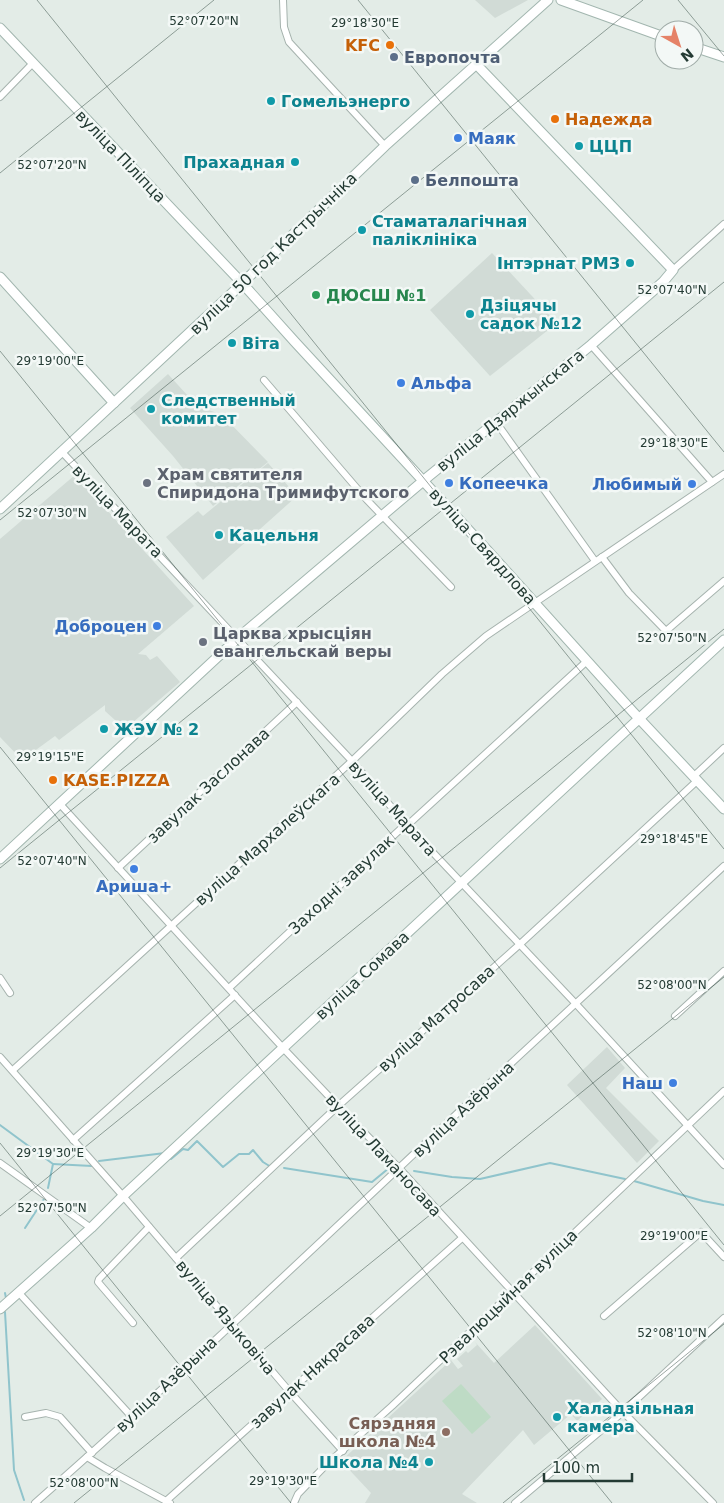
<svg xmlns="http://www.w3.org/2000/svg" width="724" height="1503" font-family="'DejaVu Sans',sans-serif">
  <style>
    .built { fill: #d1dbd6 }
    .green { fill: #bedbc5 }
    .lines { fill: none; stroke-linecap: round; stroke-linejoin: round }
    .stream { stroke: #90c4cc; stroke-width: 2 }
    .street-casing { stroke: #a6b3ae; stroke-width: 8 }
    .secondary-casing { stroke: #a2b6af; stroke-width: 11 }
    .street { stroke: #fff; stroke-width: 6 }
    .secondary { stroke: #fff; stroke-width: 9 }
    .ticks { fill: none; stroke: #243b34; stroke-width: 1; stroke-opacity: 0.45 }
    .food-dot { fill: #e8710a; stroke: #f3f8f6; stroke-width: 2 }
    .service-dot { fill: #5c6f8a; stroke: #f3f8f6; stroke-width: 2 }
    .culture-dot { fill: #0f9aa8; stroke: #f3f8f6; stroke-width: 2 }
    .shop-dot { fill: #3f7fe0; stroke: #f3f8f6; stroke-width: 2 }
    .leisure-dot { fill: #2e9e5b; stroke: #f3f8f6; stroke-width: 2 }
    .worship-dot { fill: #6b7280; stroke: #f3f8f6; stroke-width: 2 }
    .education-dot { fill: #8d6e63; stroke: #f3f8f6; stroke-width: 2 }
    .labels { text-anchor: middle; stroke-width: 5; stroke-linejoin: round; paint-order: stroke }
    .food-label { font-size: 16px; font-weight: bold; fill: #c56008; stroke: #f3f8f6; text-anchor: start }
    .service-label { font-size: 16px; font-weight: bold; fill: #4e5e75; stroke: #f3f8f6; text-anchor: start }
    .culture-label { font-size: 16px; font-weight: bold; fill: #0d838f; stroke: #f3f8f6; text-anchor: start }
    .shop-label { font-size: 16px; font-weight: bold; fill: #366cbe; stroke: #f3f8f6; text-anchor: start }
    .street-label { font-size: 16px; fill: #243b34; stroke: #f3f8f6 }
    .leisure-label { font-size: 16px; font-weight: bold; fill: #27864d; stroke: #f3f8f6; text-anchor: start }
    .worship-label { font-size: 16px; font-weight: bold; fill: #5b616d; stroke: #f3f8f6; text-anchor: start }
    .education-label { font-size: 16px; font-weight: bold; fill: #785e54; stroke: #f3f8f6; text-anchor: end }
    .ticks-label { font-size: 12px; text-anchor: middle; fill: #243b34; stroke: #f3f8f6; stroke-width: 5; stroke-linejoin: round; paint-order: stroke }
  </style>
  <rect width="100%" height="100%" fill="#e3ece7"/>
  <g class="built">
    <path d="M475 0H528L495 18Z"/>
    <path d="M492 253 557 323 490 376 430 310Z"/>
    <path d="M168 374 198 407 221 414 268 462 213 506 173 456 130 408Z"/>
    <path d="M268 463 297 496 203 580 166 537 198 511 203 516Z"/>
    <path d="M75 475 194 606 138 654 146 655 150 660 157 656 180 682 125 729 105 711V705L59 740 55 736 22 760 0 737V539Z"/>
    <path d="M607 1047 625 1068 606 1088 659 1141 637 1163 567 1085Z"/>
    <path d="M535 1325 602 1399 577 1421 571 1414 534 1445 523 1430 462 1494 477 1503H365L371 1493 341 1461 451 1360 458 1369 463 1366 457 1359 466 1351 468 1353 477 1345 475 1342 494 1363Z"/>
  </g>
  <path class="green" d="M461 1384 491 1417 472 1434 442 1401Z"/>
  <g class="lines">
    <g class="stream">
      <path d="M0 1125 53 1164 48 1188"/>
      <path d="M171 1159 183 1149 188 1150 197 1141 223 1167 239 1154H249L253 1150 263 1162 271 1167"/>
      <path d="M99 1161 165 1153"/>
      <path d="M53 1164 92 1166"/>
      <path d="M284 1168 372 1182 389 1168"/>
      <path d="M414 1171 452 1177 480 1179 550 1163 625 1179"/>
      <path d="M634 1181 703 1201 724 1205"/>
      <path d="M25 1228 44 1199"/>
      <path d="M5 1293 6 1298"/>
      <path d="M5 1312 14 1470 24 1500"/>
    </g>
    <defs>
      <g id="street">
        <path d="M283 0 284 27 289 42 385 146"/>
        <path d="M0 97 33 63"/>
        <path d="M673 270 724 224"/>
        <path d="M591 345 712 482"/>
        <path d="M264 380 367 500 451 587"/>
        <path d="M496 422 595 561"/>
        <path d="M61 451 352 761 406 824 576 1004 724 1165"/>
        <path d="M602 557 629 593 666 631 724 581"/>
        <path d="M694 776 724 748"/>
        <path d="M59 803 283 1048 338 1106 399 1168 623 1412 713 1503"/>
        <path d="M118 868 297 702"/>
        <path d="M0 978 10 993"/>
        <path d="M229 988 406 824 412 821 587 661"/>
        <path d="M675 1016 724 971"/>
        <path d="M0 1057 123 1196 289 1391 343 1451"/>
        <path d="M13 1070 352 761 442 674 486 636 724 474"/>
        <path d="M73 1140 235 995"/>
        <path d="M0 1163 91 1228"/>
        <path d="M176 1258 338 1106 519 945 698 780"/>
        <path d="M19 1293 131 1416"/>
        <path d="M604 1316 701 1232 724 1257"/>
        <path d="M133 1323 98 1282 99 1279 149 1227"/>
        <path d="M25 1417 46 1413 60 1417 92 1453"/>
        <path d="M87 1457 105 1468 166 1501"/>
        <path d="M35 1503C159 1394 279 1281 399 1168 507 1066 616 967 724 866"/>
        <path d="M170 1503 166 1501 462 1238"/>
        <path d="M294 1503 298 1494 326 1465 392 1406 724 1091"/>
        <path d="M515 1503 623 1412 724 1318"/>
      </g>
      <g id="secondary">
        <path d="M561 0 664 37"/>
        <path d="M0 28 242 283 295 342 487 550 633 712 724 809"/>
        <path d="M694 47 724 57"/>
        <path d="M0 277 114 403"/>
        <path d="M0 509 232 293 385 146 548 0"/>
        <path d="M0 859 238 638 429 476 591 345 663 282 673 270 476 64"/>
        <path d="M0 1309 91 1228 123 1196 724 640"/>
      </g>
    </defs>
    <use href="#street" class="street-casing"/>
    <use href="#secondary" class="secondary-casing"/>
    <use href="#street" class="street"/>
    <use href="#secondary" class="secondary"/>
  </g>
  <path class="ticks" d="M37 0 724 849M358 0 724 452M678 0 724 56M0 173 214 0M0 351 724 1245M0 520 643 0M0 747 612 1503M0 868 724 282M0 1143 291 1503M0 1216 724 629M74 1503 724 977M503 1503 724 1324"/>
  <g class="food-dot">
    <circle cx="390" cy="45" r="5"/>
    <circle cx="555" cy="119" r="5"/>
    <circle cx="53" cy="780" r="5"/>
  </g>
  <g class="service-dot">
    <circle cx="394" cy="57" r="5"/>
    <circle cx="415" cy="180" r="5"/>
  </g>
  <g class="culture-dot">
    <circle cx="271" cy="101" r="5"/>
    <circle cx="579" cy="146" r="5"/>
    <circle cx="295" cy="162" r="5"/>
    <circle cx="362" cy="230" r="5"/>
    <circle cx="630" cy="263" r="5"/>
    <circle cx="470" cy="314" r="5"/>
    <circle cx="232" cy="343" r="5"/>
    <circle cx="151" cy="409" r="5"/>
    <circle cx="219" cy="535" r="5"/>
    <circle cx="104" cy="729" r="5"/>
    <circle cx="557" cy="1417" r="5"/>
    <circle cx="429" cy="1462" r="5"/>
  </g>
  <g class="shop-dot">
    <circle cx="458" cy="138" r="5"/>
    <circle cx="401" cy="383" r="5"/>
    <circle cx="449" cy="483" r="5"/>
    <circle cx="692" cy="484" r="5"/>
    <circle cx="157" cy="626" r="5"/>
    <circle cx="134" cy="869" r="5"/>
    <circle cx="673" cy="1083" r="5"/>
  </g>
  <circle class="leisure-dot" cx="316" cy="295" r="5"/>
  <g class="worship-dot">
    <circle cx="147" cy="483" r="5"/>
    <circle cx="203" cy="642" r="5"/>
  </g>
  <circle class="education-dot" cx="446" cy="1432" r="5"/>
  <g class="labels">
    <g class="food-label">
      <text x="380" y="51" text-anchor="end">KFC</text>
      <text x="565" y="125">Надежда</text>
      <text x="63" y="786">KASE.PIZZA</text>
    </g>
    <g class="service-label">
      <text x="404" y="63">Европочта</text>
      <text x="425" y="186">Белпошта</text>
    </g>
    <g class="culture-label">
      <text x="281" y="107">Гомельэнерго</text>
      <text x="589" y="152">ЦЦП</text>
      <text x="285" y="168" text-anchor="end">Прахадная</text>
      <text x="372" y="227">Стаматалагічная<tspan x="372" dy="18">паліклініка</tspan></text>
      <text x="620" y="269" text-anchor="end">Інтэрнат РМЗ</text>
      <text x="480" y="311">Дзіцячы<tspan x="480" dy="18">садок №12</tspan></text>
      <text x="242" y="349">Віта</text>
      <text x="161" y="406">Следственный<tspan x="161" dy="18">комитет</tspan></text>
      <text x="229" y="541">Кацельня</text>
      <text x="114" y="735">ЖЭУ № 2</text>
      <text x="567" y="1414">Халадзільная<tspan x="567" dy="18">камера</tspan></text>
      <text x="419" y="1468" text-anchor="end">Школа №4</text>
    </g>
    <g class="shop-label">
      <text x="468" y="144">Маяк</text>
      <text x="411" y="389">Альфа</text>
      <text x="459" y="489">Копеечка</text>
      <text x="682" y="490" text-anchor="end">Любимый</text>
      <text x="147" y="632" text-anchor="end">Доброцен</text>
      <text x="134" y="892" text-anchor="middle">Ариша+</text>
      <text x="663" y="1089" text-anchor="end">Наш</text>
    </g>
    <g class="street-label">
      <text transform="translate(121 156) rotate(46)" y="6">вуліца Піліпца</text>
      <text transform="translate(273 253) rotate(-44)" y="6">вуліца 50 год Кастрычніка</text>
      <text transform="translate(510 410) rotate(-39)" y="6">вуліца Дзяржынскага</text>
      <text transform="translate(118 511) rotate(46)" y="6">вуліца Марата</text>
      <text transform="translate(483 546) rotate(48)" y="6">вуліца Свярдлова</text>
      <text transform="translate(208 785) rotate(-43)" y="6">завулак Заслонава</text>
      <text transform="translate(393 808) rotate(48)" y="6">вуліца Марата</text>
      <text transform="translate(267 839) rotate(-42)" y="6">вуліца Мархалеўскага</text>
      <text transform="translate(341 884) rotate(-43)" y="6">Заходні завулак</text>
      <text transform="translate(362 975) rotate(-43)" y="6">вуліца Сомава</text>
      <text transform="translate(436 1018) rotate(-42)" y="6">вуліца Матросава</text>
      <text transform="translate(463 1109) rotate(-43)" y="6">вуліца Азёрына</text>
      <text transform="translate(384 1155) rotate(47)" y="6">вуліца Ламаносава</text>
      <text transform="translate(508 1296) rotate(-44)" y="6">Рэвалюцыйная вуліца</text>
      <text transform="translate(226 1317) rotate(50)" y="6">вуліца Языковіча</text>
      <text transform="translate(312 1371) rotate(-42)" y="6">завулак Някрасава</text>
      <text transform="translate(166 1384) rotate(-43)" y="6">вуліца Азёрына</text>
    </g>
    <g class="leisure-label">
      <text x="326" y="301">ДЮСШ №1</text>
    </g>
    <g class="worship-label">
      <text x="157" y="480">Храм святителя<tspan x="157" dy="18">Спиридона Тримифутского</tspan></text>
      <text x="213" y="639">Царква хрысціян<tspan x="213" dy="18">евангельскай веры</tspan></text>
    </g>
    <g class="education-label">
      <text x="436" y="1429">Сярэдняя<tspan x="436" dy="18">школа №4</tspan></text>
    </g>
  </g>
  <g class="ticks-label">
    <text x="204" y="25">52°07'20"N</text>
    <text x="365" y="27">29°18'30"E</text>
    <text x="52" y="169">52°07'20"N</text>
    <text x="672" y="294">52°07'40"N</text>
    <text x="50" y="365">29°19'00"E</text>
    <text x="674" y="447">29°18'30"E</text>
    <text x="52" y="517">52°07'30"N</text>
    <text x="672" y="642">52°07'50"N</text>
    <text x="50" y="761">29°19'15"E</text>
    <text x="674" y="843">29°18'45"E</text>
    <text x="52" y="865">52°07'40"N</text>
    <text x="672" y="989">52°08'00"N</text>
    <text x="50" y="1157">29°19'30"E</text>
    <text x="52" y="1212">52°07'50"N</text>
    <text x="674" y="1240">29°19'00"E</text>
    <text x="672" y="1337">52°08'10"N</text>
    <text x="283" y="1485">29°19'30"E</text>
    <text x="84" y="1487">52°08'00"N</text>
  </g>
  <g transform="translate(679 45) rotate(141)"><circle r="24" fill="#f3f8f6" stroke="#a0aca8"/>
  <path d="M0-4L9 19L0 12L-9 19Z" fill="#e58267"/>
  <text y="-8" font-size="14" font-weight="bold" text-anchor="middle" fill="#243b34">N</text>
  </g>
  <path d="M544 1473v8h88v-8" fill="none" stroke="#243b34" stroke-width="2.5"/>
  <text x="552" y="1473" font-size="15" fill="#243b34" stroke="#f3f8f6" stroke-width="4" paint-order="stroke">100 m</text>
</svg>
